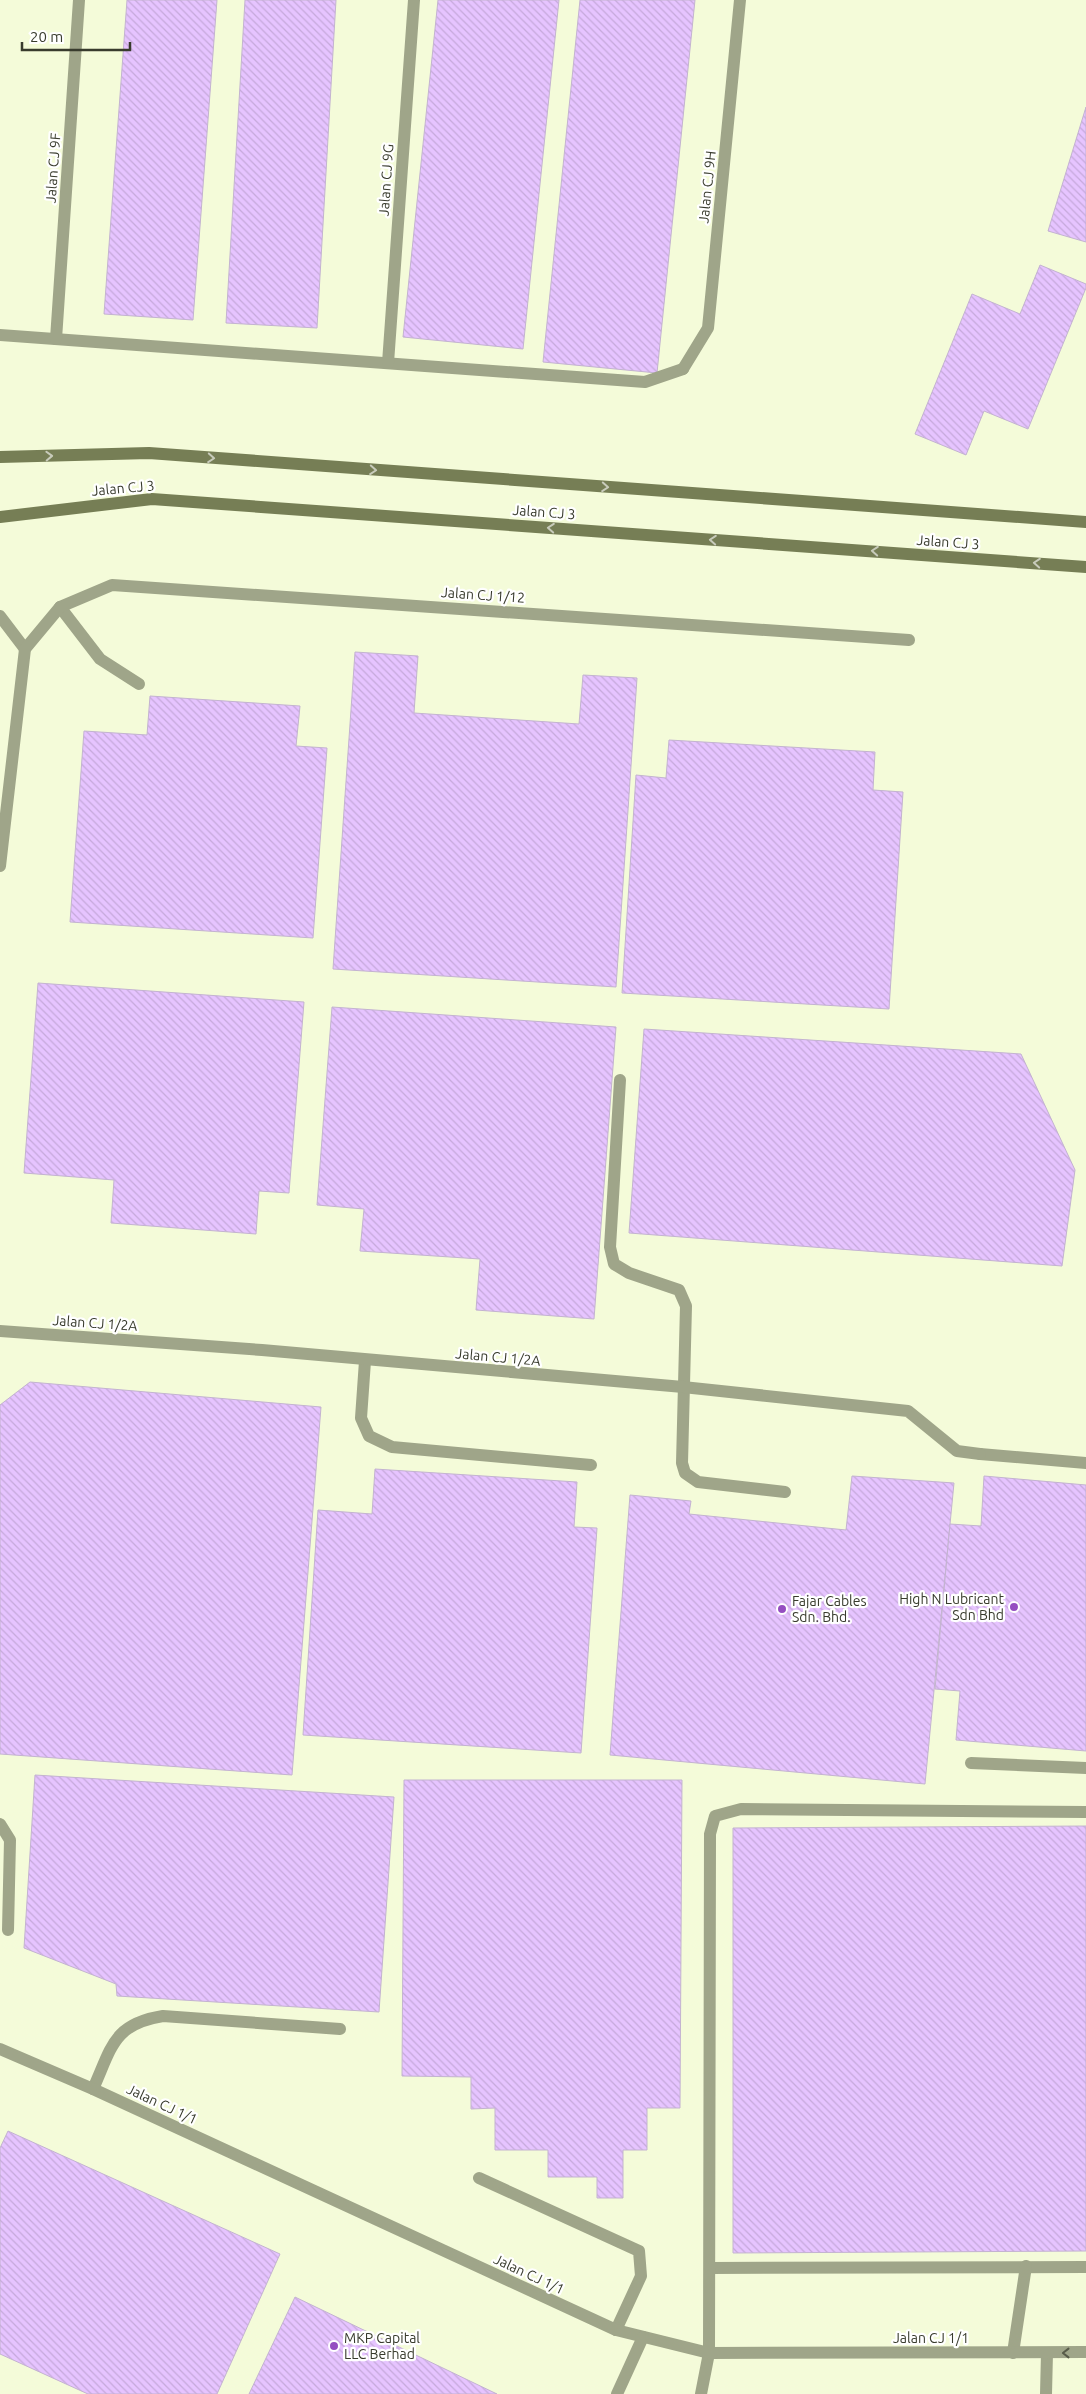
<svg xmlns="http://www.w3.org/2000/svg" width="1086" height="2394" font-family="Ubuntu,sans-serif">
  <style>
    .building { fill: url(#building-back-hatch); stroke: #c3b3d0 }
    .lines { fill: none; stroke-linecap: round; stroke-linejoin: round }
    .lane { stroke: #9fa589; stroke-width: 12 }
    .street { stroke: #9fa589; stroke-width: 12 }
    .secondary { stroke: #767e55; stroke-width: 12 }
    .oneway { stroke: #c8cbbb }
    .oneway2 { stroke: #575b49 }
    .poi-dot { fill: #954ec1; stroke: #fff; stroke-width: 2 }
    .labels { text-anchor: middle; stroke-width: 4.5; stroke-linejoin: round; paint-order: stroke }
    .street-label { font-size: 14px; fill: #383b2d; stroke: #fff }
    .poi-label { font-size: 14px; fill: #383b2d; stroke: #fff; text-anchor: start }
  </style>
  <defs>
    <pattern id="building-back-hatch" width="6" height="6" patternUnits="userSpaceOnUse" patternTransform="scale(1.25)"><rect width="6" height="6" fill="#e6c4ff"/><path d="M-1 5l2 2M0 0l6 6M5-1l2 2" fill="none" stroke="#c6a9db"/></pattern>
  </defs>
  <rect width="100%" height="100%" fill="#f4fbd9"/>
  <g class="building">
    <path d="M127 0H217L193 320 104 314Z"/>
    <path d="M245 0H336L317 328 226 323Z"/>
    <path d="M438 0H559L523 349 403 337Z"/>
    <path d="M580 0H695L657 373 543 362Z"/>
    <path d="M1086 107V242L1048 231Z"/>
    <path d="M1040 265 1086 284V288L1028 429 984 411 966 455 915 434 972 294 1020 314Z"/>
    <path d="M355 652 418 656 414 713 579 724 583 675 637 678 616 987 333 969Z"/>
    <path d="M150 696 300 706 296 746 327 748 313 938 70 922 84 731 147 735Z"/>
    <path d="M669 740 875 752 873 790 903 792 889 1009 622 993 636 775 666 778Z"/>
    <path d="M38 983 304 1002 289 1193 259 1191 256 1234 111 1223 114 1180 24 1173Z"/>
    <path d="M332 1007 616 1027 594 1319 476 1310 480 1259 360 1251 364 1209 317 1205Z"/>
    <path d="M644 1029 1021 1054 1075 1170 1062 1266 629 1233Z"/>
    <path d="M30 1382 321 1407 292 1775 0 1754V1405Z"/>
    <path d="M375 1469 577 1482 574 1527 597 1528 581 1753 303 1735 318 1510 372 1514Z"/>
    <path d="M852 1476 954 1483 925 1784 610 1755 630 1495 691 1501 689 1514 846 1530Z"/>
    <path d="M984 1476 1086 1485V1751L956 1740 960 1691 935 1689 950 1524 981 1526Z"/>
    <path d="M35 1775 394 1797 379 2012 117 1996 116 1984 24 1948Z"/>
    <path d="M404 1780H682L680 2108H647V2150H623V2198H597V2177H548V2150H495V2108L471 2109V2077L402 2076Z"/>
    <path d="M1086 1826V2251L733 2253V1828Z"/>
    <path d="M8 2131 280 2254 217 2394H88L0 2354V2148Z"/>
    <path d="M295 2297 497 2394H249Z"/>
  </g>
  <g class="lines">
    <g class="lane">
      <path d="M0 335 645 382 683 369"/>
      <path d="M60 607 100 659 139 684"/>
      <path d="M620 1080 610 1247 614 1264 629 1273 679 1290 686 1306 682 1463 685 1473 698 1482 785 1492"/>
      <path d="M365 1361 361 1418 369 1436 392 1447 591 1465"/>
      <path d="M980 1454 1086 1463"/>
      <path d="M971 1763 1086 1768"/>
      <path d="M0 1824 10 1840 8 1930"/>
      <path d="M93 2089C112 2047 113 2024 163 2016L340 2029"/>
      <path d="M479 2178 639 2251 641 2276 616 2330"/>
      <path d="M710 2268 1086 2267"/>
      <path d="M1013 2353 1026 2266"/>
      <path d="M701 2394 709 2353 710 1834 715 1816 741 1809 1086 1812"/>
      <path d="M1046 2394 1047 2353"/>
    </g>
    <g class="street">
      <path d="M56 339 79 0"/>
      <path d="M388 363 414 0"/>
      <path d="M683 369 708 328 740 0"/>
      <path d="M0 616 25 649"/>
      <path d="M0 866 25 649 60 607 112 585 909 640"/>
      <path d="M0 1331 262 1350 683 1387 908 1411 957 1451 980 1454"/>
      <path d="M0 2049 93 2089 616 2330 709 2353 1086 2352"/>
      <path d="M617 2394 643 2337"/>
    </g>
    <g class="secondary">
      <path d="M0 457 149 453 1086 522"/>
      <path d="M0 517 152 499 1086 567"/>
    </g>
  </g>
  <defs><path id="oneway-chevron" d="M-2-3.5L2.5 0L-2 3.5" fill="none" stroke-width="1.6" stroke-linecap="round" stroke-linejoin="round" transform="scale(1.25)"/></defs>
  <g class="oneway">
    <use href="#oneway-chevron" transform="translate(49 456) rotate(-2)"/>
    <use href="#oneway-chevron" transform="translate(211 458) rotate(4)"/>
    <use href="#oneway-chevron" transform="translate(373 470) rotate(4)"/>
    <use href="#oneway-chevron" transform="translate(605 487) rotate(4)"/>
    <use href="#oneway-chevron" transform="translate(551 528) rotate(-176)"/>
    <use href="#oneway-chevron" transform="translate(713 540) rotate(-176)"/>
    <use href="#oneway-chevron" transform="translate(875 551) rotate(-176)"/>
    <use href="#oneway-chevron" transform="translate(1037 563) rotate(-176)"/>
  </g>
  <use class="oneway2" href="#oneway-chevron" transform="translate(1066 2353) rotate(180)"/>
  <g class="poi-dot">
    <circle cx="1014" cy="1607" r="5"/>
    <circle cx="782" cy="1609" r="5"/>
    <circle cx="334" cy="2346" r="5"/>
  </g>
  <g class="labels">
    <g class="street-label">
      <text transform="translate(53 168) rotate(-86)" y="5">Jalan CJ 9F</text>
      <text transform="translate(386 180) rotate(-86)" y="5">Jalan CJ 9G</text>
      <text transform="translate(707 187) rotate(-84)" y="5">Jalan CJ 9H</text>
      <text transform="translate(123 488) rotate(-5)" y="5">Jalan CJ 3</text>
      <text transform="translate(544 512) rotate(4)" y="5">Jalan CJ 3</text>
      <text transform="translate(948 542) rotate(4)" y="5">Jalan CJ 3</text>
      <text transform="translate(483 595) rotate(4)" y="5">Jalan CJ 1/12</text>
      <text transform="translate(95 1323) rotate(4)" y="5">Jalan CJ 1/2A</text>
      <text transform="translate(498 1357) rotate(5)" y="5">Jalan CJ 1/2A</text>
      <text transform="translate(162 2104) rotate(25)" y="5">Jalan CJ 1/1</text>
      <text transform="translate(529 2274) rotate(25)" y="5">Jalan CJ 1/1</text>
      <text x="931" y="2343">Jalan CJ 1/1</text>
    </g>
    <g class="poi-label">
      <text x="1004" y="1604" text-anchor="end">High N Lubricant<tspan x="1004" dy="16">Sdn Bhd</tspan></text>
      <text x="792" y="1606">Fajar Cables<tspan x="792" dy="16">Sdn. Bhd.</tspan></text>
      <text x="344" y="2343">MKP Capital<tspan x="344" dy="16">LLC Berhad</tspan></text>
    </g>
  </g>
  <path d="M22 42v8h108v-8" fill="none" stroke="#383b2d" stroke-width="2.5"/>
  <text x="30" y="42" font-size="15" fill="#383b2d" stroke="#ffffff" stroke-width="4" paint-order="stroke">20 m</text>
</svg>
